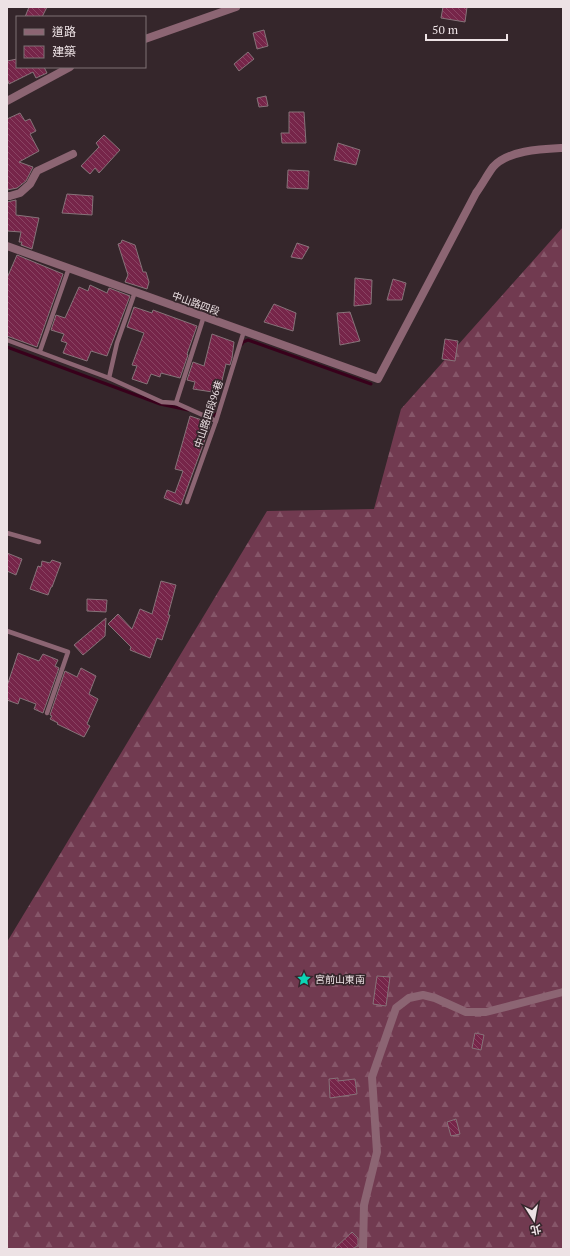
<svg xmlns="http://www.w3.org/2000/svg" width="570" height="1256" font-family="'PT Serif','Noto Sans TC',serif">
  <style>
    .forest { fill: url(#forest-firs) }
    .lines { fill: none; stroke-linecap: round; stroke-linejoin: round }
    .stream { stroke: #38001b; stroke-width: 3 }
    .building { fill: url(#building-back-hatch); stroke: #867379 }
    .service { stroke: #8c6573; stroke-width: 4.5 }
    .minor { stroke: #8c6573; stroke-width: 8 }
    .tertiary { stroke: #8c6573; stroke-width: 8 }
    .labels { text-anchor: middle; stroke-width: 3.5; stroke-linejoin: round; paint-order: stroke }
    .street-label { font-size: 10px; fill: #ede2e5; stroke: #35262b }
    .poi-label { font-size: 10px; fill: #ede2e5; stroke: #35262b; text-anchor: start }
  </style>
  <defs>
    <pattern id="forest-firs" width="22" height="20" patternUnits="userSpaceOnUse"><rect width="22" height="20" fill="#713a50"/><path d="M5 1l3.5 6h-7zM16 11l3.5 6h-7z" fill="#865669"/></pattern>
    <pattern id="building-back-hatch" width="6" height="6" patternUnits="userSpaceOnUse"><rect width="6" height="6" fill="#762549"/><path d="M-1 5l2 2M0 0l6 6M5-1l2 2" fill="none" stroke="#8a4463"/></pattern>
  </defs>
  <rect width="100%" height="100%" fill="#35262b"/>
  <path class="forest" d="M563 227V1249H7V942L267 511 374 509 401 409Z"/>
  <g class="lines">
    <g class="stream">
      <path d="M242 344 243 342 248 340 371 384"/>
      <path d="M7 347 160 404 188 410"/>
      <path d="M205 414 212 416 218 413"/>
    </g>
  </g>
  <g class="building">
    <path d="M29 7H47L42 17H25Z"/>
    <path d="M443 7H467L465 22 441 18Z"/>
    <path d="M264 30 268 46 257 49 253 33Z"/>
    <path d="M248 52 254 59 239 71 234 64Z"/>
    <path d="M17 59V67H44L47 73 36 78 33 72 9 84 8 81H7V61Z"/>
    <path d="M266 96 268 106 259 107 257 98Z"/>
    <path d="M289 112H304L306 143H282L281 133H289Z"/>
    <path d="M20 113 25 121 30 119 36 131 30 134 39 151 19 162 33 167 26 181 17 188 7 190V119Z"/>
    <path d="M104 135 120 150 99 173 95 168 90 174 81 166 99 147 96 143Z"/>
    <path d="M338 143 360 150 356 165 334 160Z"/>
    <path d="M288 170 309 171 308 189 287 188Z"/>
    <path d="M67 194 93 196 92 215 62 213Z"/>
    <path d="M16 200V215L39 218 32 249 21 245 22 242H19L21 232 7 231V202Z"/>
    <path d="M122 240 135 245 143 272H146L149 282 147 289 125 282 128 275 118 244 121 243Z"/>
    <path d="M297 243 309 247 302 259 291 257Z"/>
    <path d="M17 255 63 274 37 347 7 336V278Z"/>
    <path d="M355 278 372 280 371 304 354 306Z"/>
    <path d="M393 279 406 283 402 300H387Z"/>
    <path d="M90 285 107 293 109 288 130 296 107 356 91 351 87 361 63 353 67 343 61 341 64 334 51 330 56 315 65 318 79 287 88 291Z"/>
    <path d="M274 304 296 313 293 331 264 322Z"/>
    <path d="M134 307 152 313 153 310 197 326 187 354 188 355 180 378 161 373 160 377 151 374 147 384 132 379 137 366 132 365 144 333 127 327Z"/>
    <path d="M350 312 360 341 340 345 337 313Z"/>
    <path d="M212 334 234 342 232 358 230 365 226 364 219 393 193 389 195 382 187 380 193 362 204 366Z"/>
    <path d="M445 339 458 341 455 361 442 359Z"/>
    <path d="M190 416 211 423 181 505 164 498 167 490 175 493 183 471 175 469Z"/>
    <path d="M7 553 22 559 16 575 7 571Z"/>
    <path d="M52 560 61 563 52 587H51L48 595 30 589 38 566 41 567 42 561 50 563Z"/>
    <path d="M161 581 176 585 168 615H170L162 640 157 638 150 658 130 650 131 647 108 624 118 614 132 629 140 609 152 614Z"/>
    <path d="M87 599 107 600 106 612 87 611Z"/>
    <path d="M106 618 105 636 83 655 74 645Z"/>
    <path d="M18 653 39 661 43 654 58 660 55 666 59 668 43 713 34 709 36 704 20 698 18 704 7 700V686Z"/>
    <path d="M81 668 96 676 89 694 98 699 87 724 90 726 84 737 57 724 58 723 50 719 52 716 50 715 65 671 77 677Z"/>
    <path d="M377 976 390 977 386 1006 373 1004Z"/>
    <path d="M475 1033 484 1035 481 1050 472 1048Z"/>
    <path d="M338 1078V1081L355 1079 357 1094 330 1098 329 1079Z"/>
    <path d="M456 1119 460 1134 451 1136 447 1122Z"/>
    <path d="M352 1232 358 1238V1245L353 1249H334Z"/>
  </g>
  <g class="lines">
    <g class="service">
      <path d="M7 340 109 378 162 402 176 403 216 421"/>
      <path d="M40 351 69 268"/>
      <path d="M109 378 117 343 135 292"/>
      <path d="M176 403 204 316"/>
      <path d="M187 502 216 421 244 331"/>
      <path d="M7 533 39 542"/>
      <path d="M7 631 68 652 47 713"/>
    </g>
    <g class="minor">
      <path d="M7 196H10L20 193 30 184 37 171 73 154"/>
      <path d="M7 246 378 379 476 193C482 185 487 175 493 167 508 150 542 149 563 148"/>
      <path d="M363 1249 364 1205 377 1152 372 1077 396 1008 409 998 423 995 435 998 466 1012H486L563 992"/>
    </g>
    <g class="tertiary">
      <path d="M145 39 236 7"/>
      <path d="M7 101 70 67"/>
    </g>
  </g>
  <defs>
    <symbol id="sight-bare" viewBox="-9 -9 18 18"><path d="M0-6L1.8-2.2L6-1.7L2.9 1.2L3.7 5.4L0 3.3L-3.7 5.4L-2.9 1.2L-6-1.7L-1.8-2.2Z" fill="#0bd5b5" stroke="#35262b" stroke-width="2.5" paint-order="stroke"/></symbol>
  </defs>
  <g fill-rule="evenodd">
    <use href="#sight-bare" x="294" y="969" width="20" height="20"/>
  </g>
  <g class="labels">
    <g class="street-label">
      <text transform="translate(196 303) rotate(20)" y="4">中山路四段</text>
      <text transform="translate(208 414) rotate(-72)" y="4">中山路四段96巷</text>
    </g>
    <g class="poi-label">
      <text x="315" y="983">宮前山東南</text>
    </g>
  </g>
  <rect width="570" height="1256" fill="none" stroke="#ede2e5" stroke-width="16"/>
  <rect x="16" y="16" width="130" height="52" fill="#35262b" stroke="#7f7175"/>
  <rect x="24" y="29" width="20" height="6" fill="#8c6573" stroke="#7f7175"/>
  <text x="52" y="36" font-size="12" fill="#ede2e5">道路</text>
  <rect x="24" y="46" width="20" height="12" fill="url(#building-back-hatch)" stroke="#7f7175"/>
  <text x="52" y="56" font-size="12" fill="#ede2e5">建築</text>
  <g transform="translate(534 1220) rotate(169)" stroke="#35262b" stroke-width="3" paint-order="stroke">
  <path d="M0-3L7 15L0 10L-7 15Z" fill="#ede2e5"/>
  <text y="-6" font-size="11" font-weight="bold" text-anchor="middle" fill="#ede2e5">北</text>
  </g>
  <path d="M426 34v6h81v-6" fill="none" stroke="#ede2e5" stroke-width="2"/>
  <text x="432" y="34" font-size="12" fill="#ede2e5" stroke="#35262b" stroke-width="3" paint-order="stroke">50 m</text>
</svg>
